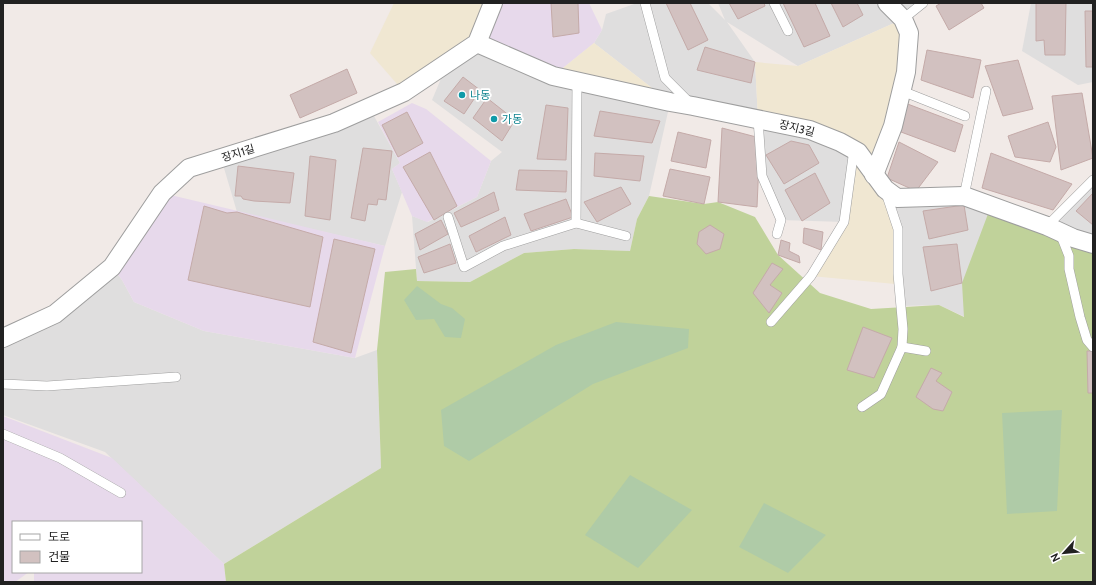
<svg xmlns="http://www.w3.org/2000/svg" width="1096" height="585" font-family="Cabin,'Noto Sans KR',sans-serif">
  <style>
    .residential { fill: #dfdede }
    .industrial { fill: #e7d9eb }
    .farmland { fill: #f0e7d2 }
    .forest { fill: #c0d29a }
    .cemetery { fill: #afcba7 }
    .building { fill: #d2c1c0; stroke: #c4aaa8 }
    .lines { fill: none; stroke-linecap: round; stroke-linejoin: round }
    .lane-casing { stroke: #9e9e9e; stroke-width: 10 }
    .street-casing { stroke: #9e9e9e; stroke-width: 20 }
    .lane { stroke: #fff; stroke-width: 9 }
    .street { stroke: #fff; stroke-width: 18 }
    .culture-dot { fill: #0f9aa8; stroke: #fff; stroke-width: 1.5 }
    .labels { text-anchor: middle; stroke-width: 3.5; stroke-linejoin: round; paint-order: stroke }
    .culture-label { font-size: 11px; fill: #0d838f; stroke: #fff; text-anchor: start }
    .street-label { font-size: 11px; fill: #212121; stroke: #fff }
  </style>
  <rect width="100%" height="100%" fill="#f1eae7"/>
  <g class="residential">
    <path d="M637 3H708L725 20 718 3H923L903 19 798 66 727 22 755 62 758 119 854 149 844 222 781 220 762 176 758 119 670 103 649 196 637 219 630 251 574 249 524 253 470 282 417 281 412 216 428 222 477 197 491 161 502 152 432 100 448 62 477 43 669 101 594 43 602 30 606 14Z"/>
    <path d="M1031 3H1093V82L1078 85 1022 51Z"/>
    <path d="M369 107 400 163 392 169 402 192 385 246 237 212 221 158Z"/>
    <path d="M1093 179V243L1047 226Z"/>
    <path d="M885 189 991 206 965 317 939 305 901 306Z"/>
    <path d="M112 267 122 280 134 302 204 331 355 358 377 350 381 468 224 564 105 452 3 415V338Z"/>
  </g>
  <g class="industrial">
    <path d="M493 3H589L602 30 594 43 553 76 477 43Z"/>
    <path d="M412 103 426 109 491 161 477 197 427 222 412 216 392 169 400 163 378 122Z"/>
    <path d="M162 193 385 246 355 358 204 331 134 302 122 280 112 267Z"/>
    <path d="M3 416 112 458 224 564 226 582H34V572H141V522H13V572H29L15 582H3Z"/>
  </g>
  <g class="farmland">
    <path d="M394 3H493L477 43 404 92 370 53Z"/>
    <path d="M903 19 909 35 872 173 898 229 895 284 811 276 844 222 854 149 758 119 755 62 798 66Z"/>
    <path d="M594 43 670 102 553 76Z"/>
  </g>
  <path class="forest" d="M649 196 704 204 718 202 755 217 778 255 820 293 871 309 939 305 964 317 962 283 991 206 1093 244V582H226L224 564 381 468 377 350 385 272 416 269 417 281 470 282 524 253 574 249 630 251 637 219Z"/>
  <g class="cemetery">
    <path d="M417 286 441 304 452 308 465 319 461 338 445 337 434 319 416 320 404 300Z"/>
    <path d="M616 322 689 329 688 348 593 384 469 461 444 446 441 410 556 345Z"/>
    <path d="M1062 410 1057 511 1007 514 1002 413Z"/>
    <path d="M630 475 692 510 638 568 585 535Z"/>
    <path d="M764 503 826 535 788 573 739 547Z"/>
  </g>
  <g class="building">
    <path d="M551 3H578L579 33 553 37Z"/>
    <path d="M666 3H690L708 40 688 50Z"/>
    <path d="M729 3H764L765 6 738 19Z"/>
    <path d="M783 3H815L830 36 804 47Z"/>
    <path d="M831 3H857L863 15 843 27Z"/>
    <path d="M941 3H981L984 8 949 30 936 6Z"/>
    <path d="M1036 3H1066L1065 55H1045L1044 40 1036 41Z"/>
    <path d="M1085 11H1093V67H1086Z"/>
    <path d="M705 47 755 62 751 83 697 70Z"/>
    <path d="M927 50 981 60 973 98 921 80Z"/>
    <path d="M1018 60 1033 109 1003 116 985 66Z"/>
    <path d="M347 69 357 93 300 118 290 95Z"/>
    <path d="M463 77 480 90 464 114 444 101Z"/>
    <path d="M1082 93 1093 158 1061 170 1052 96Z"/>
    <path d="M487 98 515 120 502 141 473 118Z"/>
    <path d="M905 103 963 125 955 152 901 132Z"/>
    <path d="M546 105 568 108 566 160 537 159Z"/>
    <path d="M600 111 660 121 652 143 594 136Z"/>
    <path d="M407 112 423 143 398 157 382 125Z"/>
    <path d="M1048 122 1056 147 1050 162 1015 157 1008 136Z"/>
    <path d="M722 128 760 138 757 207 718 202Z"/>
    <path d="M678 132 711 140 706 168 671 161Z"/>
    <path d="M791 141 809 145 819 163 784 184 766 155Z"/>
    <path d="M899 142 938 162 916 191 887 178Z"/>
    <path d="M363 148 392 151 386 200 378 199 377 205 368 204 365 221 351 218Z"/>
    <path d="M430 152 457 206 434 220 403 167Z"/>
    <path d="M595 153 644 156 640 181 594 176Z"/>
    <path d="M991 153 1072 184 1053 210 982 188Z"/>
    <path d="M310 156 336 160 330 220 305 216Z"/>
    <path d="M238 166 294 173 290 203 254 201 243 199 241 196H235Z"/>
    <path d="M670 169 710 177 704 204 663 196Z"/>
    <path d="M519 170 567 171 566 192 516 190Z"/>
    <path d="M815 173 830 203 802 221 785 190Z"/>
    <path d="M621 187 631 204 597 222 584 202Z"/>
    <path d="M494 192 499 210 461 227 454 213Z"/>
    <path d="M1093 193V225L1076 211Z"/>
    <path d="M566 199 573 217 531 231 524 214Z"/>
    <path d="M964 205 968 230 929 239 923 211Z"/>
    <path d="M204 206 227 213 237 212 323 237 310 307 188 280Z"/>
    <path d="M505 217 511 235 476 252 469 236Z"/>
    <path d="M441 220 448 234 420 250 415 234Z"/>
    <path d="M710 225 724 234 720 249 706 254 697 244 699 232Z"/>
    <path d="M804 228 823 232 821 250 803 243Z"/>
    <path d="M334 239 375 249 351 353 313 342Z"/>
    <path d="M781 240 790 243 789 251 799 256 800 263 778 255Z"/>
    <path d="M450 244 456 263 424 273 418 257Z"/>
    <path d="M957 244 962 283 931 291 923 247Z"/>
    <path d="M772 263 783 269 770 285 782 293 769 313 753 293Z"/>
    <path d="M863 327 892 338 874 378 847 370Z"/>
    <path d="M1087 351H1093V393H1088Z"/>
    <path d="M931 368 942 373 936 381 952 392 943 411 933 409 916 397Z"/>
  </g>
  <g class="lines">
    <defs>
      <g id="lane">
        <path d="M645 3 665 78 691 104"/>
        <path d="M774 3 788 31"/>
        <path d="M903 19 923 3"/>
        <path d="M902 91 965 116"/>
        <path d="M758 119 762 176 781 220 777 234"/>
        <path d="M964 196 986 91"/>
        <path d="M448 217 464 267 503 246 576 223 577 81"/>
        <path d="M576 223 626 236"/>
        <path d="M1047 226 1093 180"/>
        <path d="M1060 233 1069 256V269L1080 317 1087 340 1093 347"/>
        <path d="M771 322 811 276 844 222 854 149"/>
        <path d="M902 347 926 351"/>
        <path d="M3 384 47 386 176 377"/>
        <path d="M862 407 881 394 902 347 903 329 898 274V229L886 193"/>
        <path d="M3 434 60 458 121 493"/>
      </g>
      <g id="street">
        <path d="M477 43 553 76 670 102 693 106 810 130 840 142 858 152 885 189 897 198 964 196 1047 226 1073 238 1093 244"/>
        <path d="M874 175 893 126 906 72 909 33 903 19 887 3"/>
        <path d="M3 338 55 314 112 267 162 193 189 168 334 123 404 92 477 43 493 3"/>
      </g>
    </defs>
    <use href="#lane" class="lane-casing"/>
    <use href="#street" class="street-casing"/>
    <use href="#lane" class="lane"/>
    <use href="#street" class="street"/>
  </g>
  <g class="culture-dot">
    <circle cx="462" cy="95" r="4"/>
    <circle cx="494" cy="119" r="4"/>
  </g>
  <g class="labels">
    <g class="culture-label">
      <text x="470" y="99">나동</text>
      <text x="502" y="123">가동</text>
    </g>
    <g class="street-label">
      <text transform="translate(797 128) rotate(14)" y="4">장지3길</text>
      <text transform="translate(238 153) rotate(-17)" y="4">장지1길</text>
    </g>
  </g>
  <rect width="1096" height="585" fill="none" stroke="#212121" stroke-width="8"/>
  <rect x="12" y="521" width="130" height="52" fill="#ffffff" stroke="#a6a6a6"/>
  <rect x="20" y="534" width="20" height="6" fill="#ffffff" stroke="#a6a6a6"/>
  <text x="48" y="541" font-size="12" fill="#212121">도로</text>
  <rect x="20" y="551" width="20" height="12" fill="#d2c1c0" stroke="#a6a6a6"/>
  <text x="48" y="561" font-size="12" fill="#212121">건물</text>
  <g transform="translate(1064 553) rotate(243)" stroke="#ffffff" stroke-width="3" paint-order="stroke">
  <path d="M0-3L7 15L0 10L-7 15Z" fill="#212121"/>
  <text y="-6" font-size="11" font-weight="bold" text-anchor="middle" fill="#212121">N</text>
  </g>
</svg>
